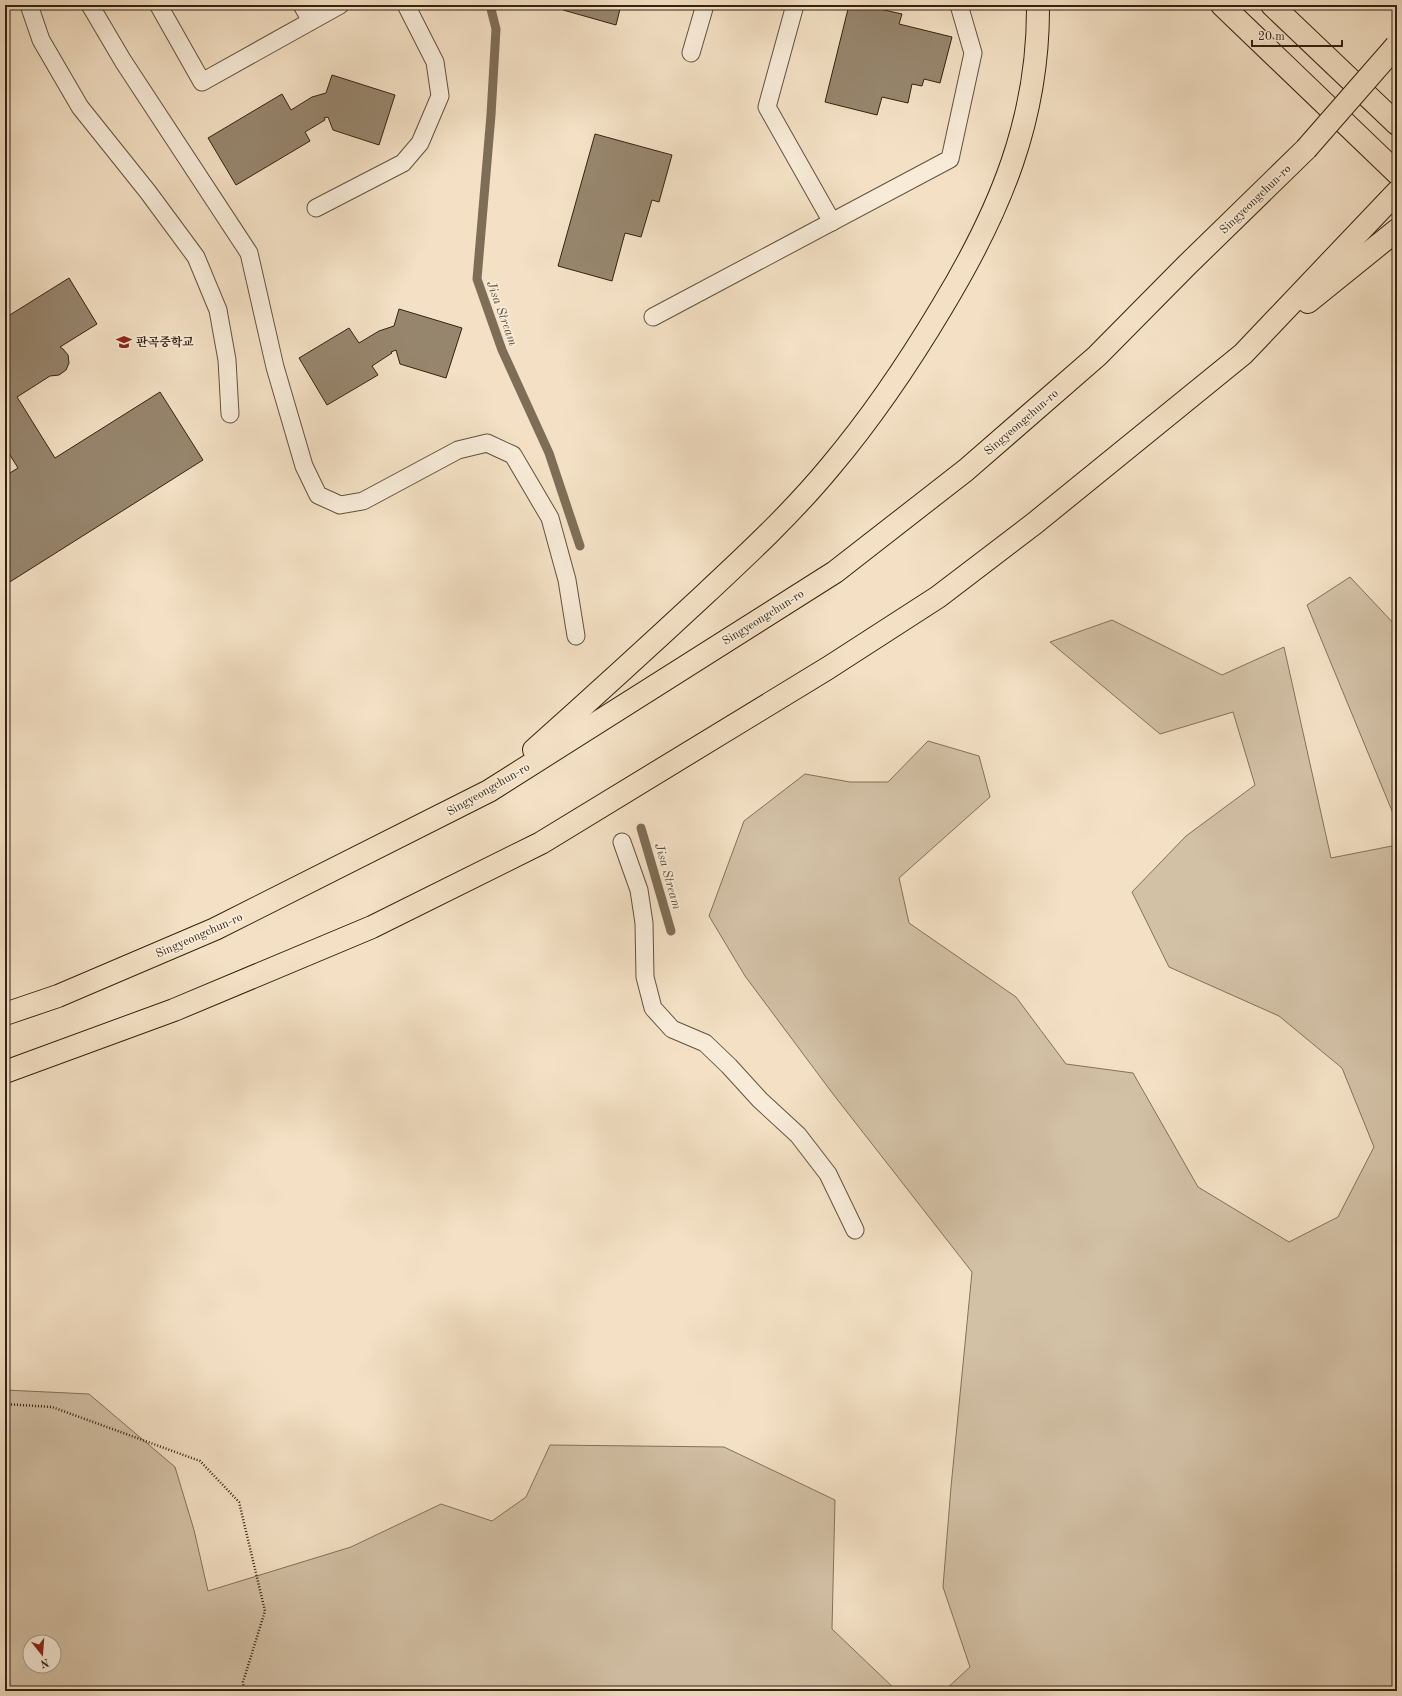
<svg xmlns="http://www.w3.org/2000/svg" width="1402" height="1696" font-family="'Old Standard TT','Noto Serif KR',serif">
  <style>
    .green { fill: #d3c1a6; stroke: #83725b; fill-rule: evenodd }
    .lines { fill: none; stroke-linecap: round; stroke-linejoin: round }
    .stream { stroke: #7f6e57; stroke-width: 9 }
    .building { fill: #97866e; stroke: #332310 }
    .lane-casing { stroke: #63523d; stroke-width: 19 }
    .highway-casing { stroke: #332310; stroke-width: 24 }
    .path { stroke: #332310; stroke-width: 2.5; stroke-dasharray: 1 2; stroke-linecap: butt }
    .lane { stroke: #f8ecd9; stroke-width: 17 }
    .highway { stroke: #f4e1c5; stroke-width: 22 }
    .highway-bridge-casing { stroke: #332310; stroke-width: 24; stroke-linecap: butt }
    .highway-bridge { stroke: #f4e1c5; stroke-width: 22 }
    .labels { text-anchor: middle; stroke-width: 3.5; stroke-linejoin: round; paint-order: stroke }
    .street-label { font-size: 12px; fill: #332310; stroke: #f8ecd9 }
    .poi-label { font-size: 12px; font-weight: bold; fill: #332310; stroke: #f8ecd9; text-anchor: start }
    .water-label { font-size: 13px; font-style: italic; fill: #5f4f3a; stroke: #f8ecd9 }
  </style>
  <rect width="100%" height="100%" fill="#f4e1c5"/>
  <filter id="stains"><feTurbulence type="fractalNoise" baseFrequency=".005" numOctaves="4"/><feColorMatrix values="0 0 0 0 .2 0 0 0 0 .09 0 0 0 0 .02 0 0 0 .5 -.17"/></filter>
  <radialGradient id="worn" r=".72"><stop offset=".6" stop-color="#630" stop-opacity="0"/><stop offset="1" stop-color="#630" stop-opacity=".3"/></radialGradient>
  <g class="green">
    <path d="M1350 577 1397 627V823L1307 605Z"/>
    <path d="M1112 620 1222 675 1284 647 1331 858 1397 845V1691H944L970 1667 943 1587 951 1487 972 1272 833 1094 745 976 709 916 744 821 805 774 850 782H888L928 741 979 756 990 797 899 878 909 923 1016 997 1066 1064 1133 1073 1198 1187 1289 1242 1338 1217 1374 1147 1342 1068 1279 1016 1169 967 1132 892 1186 836 1255 785 1233 712 1160 734 1050 642Z"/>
    <path d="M5 1390 89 1394 175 1467 194 1530 208 1591 351 1547 441 1504 492 1521 526 1497 550 1445 724 1447 835 1500 832 1629 897 1691H5ZM30 1642H54V1666H30Z"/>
  </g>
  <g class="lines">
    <g class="stream">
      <path d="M490 5 496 29 491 115 477 279 502 350 549 453 580 546"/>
      <path d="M641 828 671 931"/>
    </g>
  </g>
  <g class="building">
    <path d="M564 5H621L616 25 563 10Z"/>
    <path d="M849 5H862L902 14 899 24 952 37 940 83 924 79 922 86 912 84 908 103 882 97 877 115 825 102Z"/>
    <path d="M332 75 395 95 379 145 333 130 328 117 324 118 325 120 305 132 310 141 236 185 208 138 282 94 291 110 312 97 326 93Z"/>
    <path d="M595 134 672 155 659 202 652 200 641 237 625 233 612 281 558 266Z"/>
    <path d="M69 278 97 324 60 347 63 349 68 355 69 363 66 370 59 375 50 376 17 397 55 458 160 392 203 460 5 585V476L18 468 5 447V318Z"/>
    <path d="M399 309 462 328 446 378 400 364 396 350 391 352 392 353 372 366 378 375 327 405 299 358 349 328 359 343 379 331 394 326Z"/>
  </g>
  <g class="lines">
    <defs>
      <g id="lane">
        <path d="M29 5 41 40 80 107 148 192 196 257 218 310 227 360 230 414"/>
        <path d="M90 5 123 61 249 253 275 367 304 466 318 495 340 505 363 501 458 450 487 443 513 455 550 518 567 580 576 636"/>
        <path d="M161 5 159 6 202 82 340 5"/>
        <path d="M302 5 311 21"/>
        <path d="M795 5 767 107 832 222"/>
        <path d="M691 53 705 5"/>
        <path d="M316 208 403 163 420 143 440 96 435 62 406 5"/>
        <path d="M653 317 950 159 973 53 959 5"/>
        <path d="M622 842 639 890 644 923 645 977 653 1008 672 1029 705 1043 729 1066 760 1100 798 1135 828 1174 855 1230"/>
      </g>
      <g id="highway">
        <path d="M1222 5 1397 173"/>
        <path d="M1272 5 1397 124"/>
        <path d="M1308 302 1397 230"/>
        <path d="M534 750C591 699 647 648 703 596 747 555 792 513 830 467 873 416 908 364 942 307 1000 211 1039 119 1038 5"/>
        <path d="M5 1014 58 996 215 929 489 791 835 572 966 470 1097 356 1187 265 1306 149"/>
        <path d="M5 1072 174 1010 372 927 541 843 828 668 938 597 1035 523 1243 354 1397 192"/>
      </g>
    </defs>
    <use href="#lane" class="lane-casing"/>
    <use href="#highway" class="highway-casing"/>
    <path class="path" d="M5 1404 52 1407 200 1461 239 1502 265 1611 243 1682 244 1691"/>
    <use href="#lane" class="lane"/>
    <use href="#highway" class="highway"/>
    <defs>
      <path id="highway-bridge" d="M1306 149 1396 46"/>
    </defs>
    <use href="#highway-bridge" class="highway-bridge-casing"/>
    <use href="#highway-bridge" class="highway-bridge"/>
  </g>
  <defs>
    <symbol id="school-bare" viewBox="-9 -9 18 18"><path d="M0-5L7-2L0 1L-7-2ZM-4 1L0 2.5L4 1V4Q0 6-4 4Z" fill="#8f2418" stroke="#f8ecd9" stroke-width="2.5" paint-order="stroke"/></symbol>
  </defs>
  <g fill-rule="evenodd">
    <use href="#school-bare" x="113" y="331" width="22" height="22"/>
  </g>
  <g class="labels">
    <g class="street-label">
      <text transform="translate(1255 199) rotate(-44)" y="4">Singyeongchun-ro</text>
      <text transform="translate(1021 422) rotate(-41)" y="4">Singyeongchun-ro</text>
      <text transform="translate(763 617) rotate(-32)" y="4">Singyeongchun-ro</text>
      <text transform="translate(488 789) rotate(-30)" y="4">Singyeongchun-ro</text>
      <text transform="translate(199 935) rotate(-24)" y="4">Singyeongchun-ro</text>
    </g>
    <g class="poi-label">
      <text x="136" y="346">판곡중학교</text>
    </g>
    <g class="water-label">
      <text transform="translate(503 313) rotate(70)" y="5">Jisa Stream</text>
      <text transform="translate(669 876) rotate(74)" y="5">Jisa Stream</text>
    </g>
  </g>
  <rect width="1402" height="1696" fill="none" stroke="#f4e1c5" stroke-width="20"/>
  <rect x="6" y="6" width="1390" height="1684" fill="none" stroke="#332310" stroke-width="2"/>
  <rect x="10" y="10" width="1382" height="1676" fill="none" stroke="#332310"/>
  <g transform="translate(42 1654) rotate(163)"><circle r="19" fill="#f8ecd9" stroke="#a99c89"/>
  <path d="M0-3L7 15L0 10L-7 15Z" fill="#8f2418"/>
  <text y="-6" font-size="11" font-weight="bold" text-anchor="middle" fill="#332310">N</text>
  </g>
  <path d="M1252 40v6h90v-6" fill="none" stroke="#332310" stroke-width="2"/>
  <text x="1258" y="40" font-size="12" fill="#332310" stroke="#f8ecd9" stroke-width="3" paint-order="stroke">20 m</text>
  <rect width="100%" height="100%" filter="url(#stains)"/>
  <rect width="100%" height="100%" fill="url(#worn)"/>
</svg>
